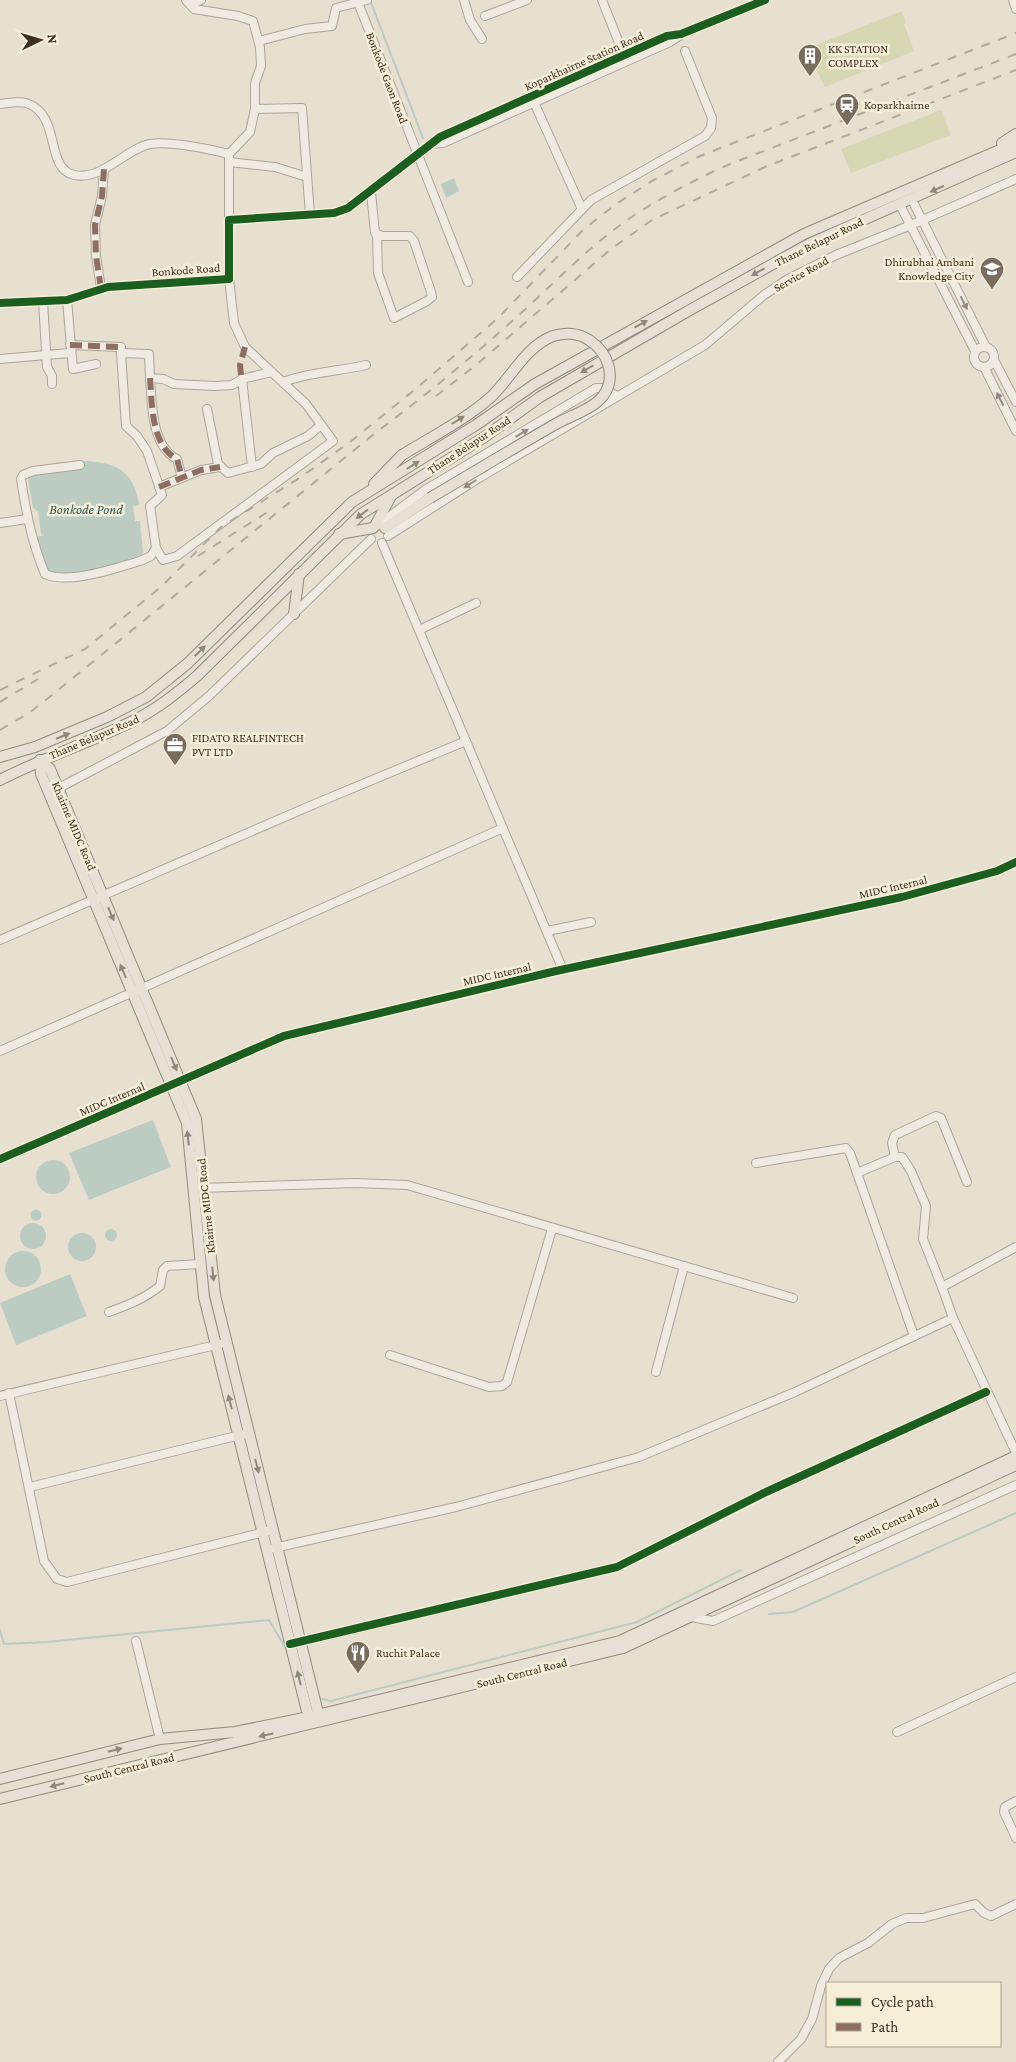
<svg xmlns="http://www.w3.org/2000/svg" width="1016" height="2062" font-family="'Crimson Pro',serif">
  <style>
    .green { fill: #d6d7b3 }
    .water { fill: #bcccc2 }
    .lines { fill: none; stroke-linecap: round; stroke-linejoin: round }
    .stream { stroke: #bcccc2; stroke-width: 2 }
    .minor-casing { stroke: #ada599; stroke-width: 10 }
    .major-casing { stroke: #928b80; stroke-width: 12 }
    .minor { stroke: #efebe3; stroke-width: 8 }
    .major { stroke: #e6e1d4; stroke-width: 10 }
    .rail { stroke: #afaaa2; stroke-width: 2; stroke-dasharray: 9 9; stroke-linecap: butt }
    .major-bridge-casing { stroke: #928b80; stroke-width: 12; stroke-linecap: butt }
    .major-bridge { stroke: #e6e1d4; stroke-width: 10 }
    .quiet { stroke: #8d6e63; stroke-width: 6; stroke-dasharray: 12 6; stroke-linecap: butt }
    .cycleway-casing { stroke: #f7eed8; stroke-width: 11 }
    .cycleway { stroke: #1b5e20; stroke-width: 8 }
    .oneway { fill: #92887a }
    .oneway2 { fill: #968c82 }
    .labels { text-anchor: middle; stroke-width: 5; stroke-linejoin: round; paint-order: stroke }
    .poi-label { font-size: 12px; fill: #3d2e20; stroke: #f7eed8; text-anchor: start }
    .street-label { font-size: 12px; fill: #3d2e20; stroke: #f7eed8 }
    .water-label { font-size: 14px; font-style: italic; fill: #2f5d5a; stroke: #f7eed8 }
  </style>
  <rect width="100%" height="100%" fill="#e7e0d1"/>
  <g class="green">
    <path d="M902 11 906 23 904 24 914 51 825 87 806 49Z"/>
    <path d="M941 110 951 135 851 173 841 149Z"/>
  </g>
  <g class="water">
    <path d="M454 178 459 191 446 198 441 184Z"/>
    <path d="M87 461C118 463 134 472 139 505L133 506 135 521H140L143 552 141 555C122 561 62 584 46 569L36 537 44 535 41 534 38 511 33 508 27 474 33 471Z"/>
    <path d="M153 1120 171 1167 89 1200 69 1153Z"/>
    <circle cx="53" cy="1177" r="17"/>
    <circle cx="36" cy="1215" r="5.5"/>
    <circle cx="33" cy="1236" r="13"/>
    <circle cx="111" cy="1235" r="6"/>
    <circle cx="82" cy="1247" r="14"/>
    <circle cx="23" cy="1269" r="18"/>
    <path d="M70 1274 87 1316 16 1345 0 1303Z"/>
  </g>
  <g class="lines">
    <g class="stream">
      <path d="M370 0 423 138"/>
      <path d="M769 1614 793 1612 1016 1513"/>
      <path d="M0 1630 4 1644 47 1642 269 1620 288 1652"/>
      <path d="M318 1698 331 1701 637 1622 741 1570"/>
    </g>
    <defs>
      <g id="minor">
        <path d="M186 0 194 9 238 16 253 21 260 47 261 66 255 83V109L250 132 229 154V220"/>
        <path d="M357 0 468 282"/>
        <path d="M464 0 470 20 482 39"/>
        <path d="M602 0 625 58"/>
        <path d="M1013 0 1016 9"/>
        <path d="M187 1 193 4 201 0"/>
        <path d="M485 16 527 0"/>
        <path d="M259 41 305 29 332 26 336 8 367 0"/>
        <path d="M533 100 581 207"/>
        <path d="M0 104C8 103 19 101 26 103 62 114 44 168 74 175 102 181 125 149 150 144 171 141 208 149 229 154"/>
        <path d="M255 109 302 108 310 215"/>
        <path d="M432 144 443 143 670 42 679 36"/>
        <path d="M229 162 275 167 307 177"/>
        <path d="M371 192 375 233 382 236H410L414 241 431 292 432 297 427 301 394 318 378 273 377 235"/>
        <path d="M912 200 986 347"/>
        <path d="M900 205 975 351"/>
        <path d="M517 277 591 200 705 136 711 128 712 118 685 51"/>
        <path d="M229 279 234 323 245 347 306 404 333 441 177 556 163 560 156 548 150 506 162 495 147 451 137 436 126 426 121 353 149 354 150 378 163 379 174 384 215 386 232 385 242 379 272 372"/>
        <path d="M101 288 96 256 95 225 102 196 104 169"/>
        <path d="M67 300 73 369 96 364"/>
        <path d="M43 301 47 367 52 376V384"/>
        <path d="M0 303 67 300 108 287 229 279V220L334 213 348 208 440 137 667 36 681 34 765 0"/>
        <path d="M70 345 121 347"/>
        <circle cx="984" cy="357" r="10"/>
        <path d="M0 359 70 353"/>
        <path d="M994 360 1016 402"/>
        <path d="M984 367 1016 431"/>
        <path d="M150 378C152 403 151 446 177 459L182 478"/>
        <path d="M242 379 252 467"/>
        <path d="M283 382C313 371 336 372 366 365"/>
        <path d="M207 409 218 464 228 473 261 464 273 453 308 436 321 425"/>
        <path d="M80 465 33 471 23 475 21 479C26 512 32 543 45 574 69 585 115 568 140 561L151 556 156 548"/>
        <path d="M159 487 201 470 220 467"/>
        <path d="M0 523 27 519"/>
        <path d="M378 525 425 490 596 388H602L617 396"/>
        <path d="M388 536 479 478 705 345 764 295 788 279 836 255 911 225 1016 179"/>
        <path d="M382 543 563 970"/>
        <path d="M419 630 476 603"/>
        <path d="M55 790 167 731 209 696 371 539"/>
        <path d="M547 931 591 922"/>
        <path d="M0 940 317 803 466 741"/>
        <path d="M0 1051 503 828"/>
        <path d="M895 1157 892 1143 895 1135 936 1116 941 1118 967 1182"/>
        <path d="M0 1159 284 1036 556 971 902 897 997 871 1016 862"/>
        <path d="M756 1163 846 1148 850 1153 857 1173 895 1157H902L911 1171 926 1206 923 1239 942 1287"/>
        <path d="M857 1173 914 1336"/>
        <path d="M198 1188 355 1183 407 1185 793 1298"/>
        <path d="M1016 1247 942 1287 953 1318 1016 1453"/>
        <path d="M109 1312C128 1305 144 1299 160 1286L163 1270 167 1266 200 1264"/>
        <path d="M390 1355 489 1387 502 1386 507 1382 552 1229"/>
        <path d="M656 1372 684 1266"/>
        <path d="M9 1393 44 1561 57 1579 67 1582 268 1531"/>
        <path d="M0 1396 220 1344"/>
        <path d="M30 1487 244 1434"/>
        <path d="M274 1548 456 1507 639 1457 795 1392 953 1318"/>
        <path d="M691 1617 713 1621 1016 1485"/>
        <path d="M136 1641 160 1739"/>
        <path d="M296 1643 617 1567 766 1492 986 1392"/>
        <path d="M897 1732 1016 1677"/>
        <path d="M1016 1801 1005 1807 1004 1812 1016 1838"/>
        <path d="M778 2062 801 2039 812 2019 821 1986 829 1969 839 1958 868 1943 892 1924 906 1918H923L975 1904 984 1913 991 1916 1016 1904"/>
      </g>
      <g id="major">
        <path d="M1002 143 1016 134"/>
        <path d="M374 484 402 455"/>
        <path d="M375 526 391 496"/>
        <path d="M385 528 430 498"/>
        <path d="M339 534 373 528"/>
        <path d="M294 614 299 574"/>
        <path d="M0 757 35 747 107 717 146 697 187 664 352 502 476 425 535 384 804 234 1016 143"/>
        <path d="M40 760 50 769 196 1119 215 1295 320 1721"/>
        <path d="M40 760 41 774 187 1123 204 1297 310 1723"/>
        <path d="M0 780C43 758 88 743 131 722 156 710 177 693 197 676L361 514 483 438 540 397 688 311 809 244 1016 152"/>
        <path d="M0 1779 160 1739 235 1732 309 1717 620 1641 1016 1456"/>
        <path d="M0 1799 623 1648 1016 1465"/>
      </g>
    </defs>
    <use href="#minor" class="minor-casing"/>
    <use href="#major" class="major-casing"/>
    <use href="#minor" class="minor"/>
    <use href="#major" class="major"/>
    <g class="rail">
      <path d="M436 396 476 365 611 249 652 220 765 167 1016 70"/>
      <path d="M198 556 274 508"/>
      <path d="M0 690 85 649 162 586 221 527 301 477 350 442 418 387 498 318 583 230 616 204 652 181 700 156 1016 33"/>
      <path d="M0 702 38 679"/>
      <path d="M0 730 29 713 52 695 374 434C429 393 482 349 532 303 564 273 596 241 633 216 664 196 696 179 730 164L1016 54"/>
    </g>
    <defs>
      <path id="major-bridge" d="M402 455C431 437 465 420 491 397 511 378 526 346 553 336 565 332 579 333 589 340 608 352 617 377 603 396 592 410 569 416 554 425 512 449 471 474 430 498"/>
    </defs>
    <use href="#major-bridge" class="major-bridge-casing"/>
    <use href="#major-bridge" class="major-bridge"/>
    <g class="quiet">
      <path d="M101 288 96 256 95 225 102 196 104 169"/>
      <path d="M70 345 121 347"/>
      <path d="M241 375 240 365 245 347"/>
      <path d="M150 378C152 403 151 446 177 459L182 478"/>
      <path d="M159 487 201 470 220 467"/>
    </g>
    <defs>
      <g id="cycleway">
        <path d="M0 303 67 300 108 287 229 279V220L334 213 348 208 440 137 667 36 681 34 765 0"/>
        <path d="M0 1159 284 1036 556 971 902 897 997 871 1016 862"/>
        <path d="M290 1644 617 1567 766 1492 986 1392"/>
      </g>
    </defs>
    <use href="#cycleway" class="cycleway-casing"/>
    <use href="#cycleway" class="cycleway"/>
  </g>
  <defs><path id="oneway-solid" d="M-6-.8H1V-3.2L6.5 0L1 3.2V.8H-6Z" transform="scale(1.25)"/></defs>
  <g class="oneway">
    <use href="#oneway-solid" transform="translate(937 189) rotate(156)"/>
    <use href="#oneway-solid" transform="translate(758 272) rotate(151)"/>
    <use href="#oneway-solid" transform="translate(641 324) rotate(-29)"/>
    <use href="#oneway-solid" transform="translate(587 369) rotate(150)"/>
    <use href="#oneway-solid" transform="translate(458 420) rotate(-32)"/>
    <use href="#oneway-solid" transform="translate(413 465) rotate(-32)"/>
    <use href="#oneway-solid" transform="translate(362 514) rotate(143)"/>
    <use href="#oneway-solid" transform="translate(200 651) rotate(-45)"/>
    <use href="#oneway-solid" transform="translate(63 736) rotate(-22)"/>
    <use href="#oneway-solid" transform="translate(111 914) rotate(67)"/>
    <use href="#oneway-solid" transform="translate(123 971) rotate(-113)"/>
    <use href="#oneway-solid" transform="translate(174 1064) rotate(67)"/>
    <use href="#oneway-solid" transform="translate(188 1138) rotate(-96)"/>
    <use href="#oneway-solid" transform="translate(213 1274) rotate(84)"/>
    <use href="#oneway-solid" transform="translate(230 1402) rotate(-104)"/>
    <use href="#oneway-solid" transform="translate(257 1466) rotate(76)"/>
    <use href="#oneway-solid" transform="translate(299 1678) rotate(-104)"/>
    <use href="#oneway-solid" transform="translate(266 1735) rotate(168)"/>
    <use href="#oneway-solid" transform="translate(115 1750) rotate(-14)"/>
    <use href="#oneway-solid" transform="translate(57 1785) rotate(166)"/>
  </g>
  <g class="oneway2">
    <use href="#oneway-solid" transform="translate(964 303) rotate(63)"/>
    <use href="#oneway-solid" transform="translate(1000 399) rotate(-117)"/>
    <use href="#oneway-solid" transform="translate(522 433) rotate(-31)"/>
    <use href="#oneway-solid" transform="translate(470 484) rotate(148)"/>
  </g>
  <defs>
    <symbol id="building-pin" viewBox="-11 -11 22 30"><path d="M0 17L-7.5 6A9.5 9.5 0 1 1 7.5 6Z" fill="#786c5e" stroke="#f7eed8"/><path d="M-4-6H4V6H1V3H-1V6H-4ZM-2.5-4.3h1.7v1.8h-1.7ZM.8-4.3h1.7v1.8H.8ZM-2.5-1h1.7V.8h-1.7ZM.8-1h1.7V.8H.8Z" fill="#fff"/></symbol>
    <symbol id="station-pin" viewBox="-11 -11 22 30"><path d="M0 17L-7.5 6A9.5 9.5 0 1 1 7.5 6Z" fill="#786c5e" stroke="#f7eed8"/><path d="M-3-6H3Q5-6 5-4V2Q5 4 3 4L4.5 6H3L1.5 4h-3L-3 6H-4.5L-3 4Q-5 4-5 2V-4Q-5-6-3-6ZM-3.5-4v3h7v-3ZM-3.5 1v1.5H-2V1ZM2 1v1.5H3.5V1Z" fill="#fff"/></symbol>
    <symbol id="university-pin" viewBox="-11 -11 22 30"><path d="M0 17L-7.5 6A9.5 9.5 0 1 1 7.5 6Z" fill="#786c5e" stroke="#f7eed8"/><path d="M0-5L7-2L0 1L-7-2ZM-4 1L0 2.5L4 1V4Q0 6-4 4Z" fill="#fff"/></symbol>
    <symbol id="office-pin" viewBox="-11 -11 22 30"><path d="M0 17L-7.5 6A9.5 9.5 0 1 1 7.5 6Z" fill="#786c5e" stroke="#f7eed8"/><path d="M-6-3h4V-5.5h4V-3h4V5H-6ZM-1-4.5V-3h2v-1.5ZM-6 0V1H6V0Z" fill="#fff"/></symbol>
    <symbol id="restaurant-pin" viewBox="-11 -11 22 30"><path d="M0 17L-7.5 6A9.5 9.5 0 1 1 7.5 6Z" fill="#786c5e" stroke="#f7eed8"/><path d="M-5-6h1v4h1v-4h1v4h1v-4h1v5L-1.5 .5V6h-2V.5L-5-1ZM5-6V6H3V1.5H1.5Q1.5-4 5-6Z" fill="#fff"/></symbol>
  </defs>
  <g fill-rule="evenodd">
    <use href="#building-pin" x="796" y="42" width="28" height="38"/>
    <use href="#station-pin" x="833" y="91" width="28" height="38"/>
    <use href="#university-pin" x="978" y="255" width="28" height="38"/>
    <use href="#office-pin" x="161" y="731" width="28" height="38"/>
    <use href="#restaurant-pin" x="344" y="1639" width="28" height="38"/>
  </g>
  <g class="labels">
    <g class="poi-label">
      <text x="828" y="53">KK STATION<tspan x="828" dy="14">COMPLEX</tspan></text>
      <text x="864" y="109">Koparkhairne</text>
      <text x="974" y="266" text-anchor="end">Dhirubhai Ambani<tspan x="974" dy="14">Knowledge City</tspan></text>
      <text x="192" y="742">FIDATO REALFINTECH<tspan x="192" dy="14">PVT LTD</tspan></text>
      <text x="376" y="1657">Ruchit Palace</text>
    </g>
    <g class="street-label">
      <text transform="translate(584 61) rotate(-24)" y="4">Koparkhairne Station Road</text>
      <text transform="translate(387 78) rotate(69)" y="4">Bonkode Gaon Road</text>
      <text transform="translate(819 242) rotate(-26)" y="4">Thane Belapur Road</text>
      <text transform="translate(186 270) rotate(-4)" y="4">Bonkode Road</text>
      <text transform="translate(801 274) rotate(-29)" y="4">Service Road</text>
      <text transform="translate(469 445) rotate(-33)" y="4">Thane Belapur Road</text>
      <text transform="translate(94 737) rotate(-23)" y="4">Thane Belapur Road</text>
      <text transform="translate(74 826) rotate(67)" y="4">Khairne MIDC Road</text>
      <text transform="translate(893 887) rotate(-13)" y="4">MIDC Internal</text>
      <text transform="translate(497 974) rotate(-13)" y="4">MIDC Internal</text>
      <text transform="translate(112 1099) rotate(-23)" y="4">MIDC Internal</text>
      <text transform="translate(206 1206) rotate(-96)" y="4">Khairne MIDC Road</text>
      <text transform="translate(896 1521) rotate(-25)" y="4">South Central Road</text>
      <text transform="translate(522 1673) rotate(-14)" y="4">South Central Road</text>
      <text transform="translate(129 1768) rotate(-14)" y="4">South Central Road</text>
    </g>
    <g class="water-label">
      <text x="86" y="514">Bonkode Pond</text>
    </g>
  </g>
  <rect x="826" y="1982" width="175" height="65" fill="#f7eed8" stroke="#ada18e"/>
  <rect x="836" y="1998" width="25" height="8" fill="#1b5e20" stroke="#ada18e"/>
  <text x="871" y="2007" font-size="15" fill="#3d2e20">Cycle path</text>
  <rect x="836" y="2023" width="25" height="8" fill="#8d6e63" stroke="#ada18e"/>
  <text x="871" y="2032" font-size="15" fill="#3d2e20">Path</text>
  <g transform="translate(40 40) rotate(85)" stroke="#f7eed8" stroke-width="4" paint-order="stroke">
  <path d="M0-4L9 19L0 12L-9 19Z" fill="#3d2e20"/>
  <text y="-8" font-size="14" font-weight="bold" text-anchor="middle" fill="#3d2e20">N</text>
  </g>
</svg>
